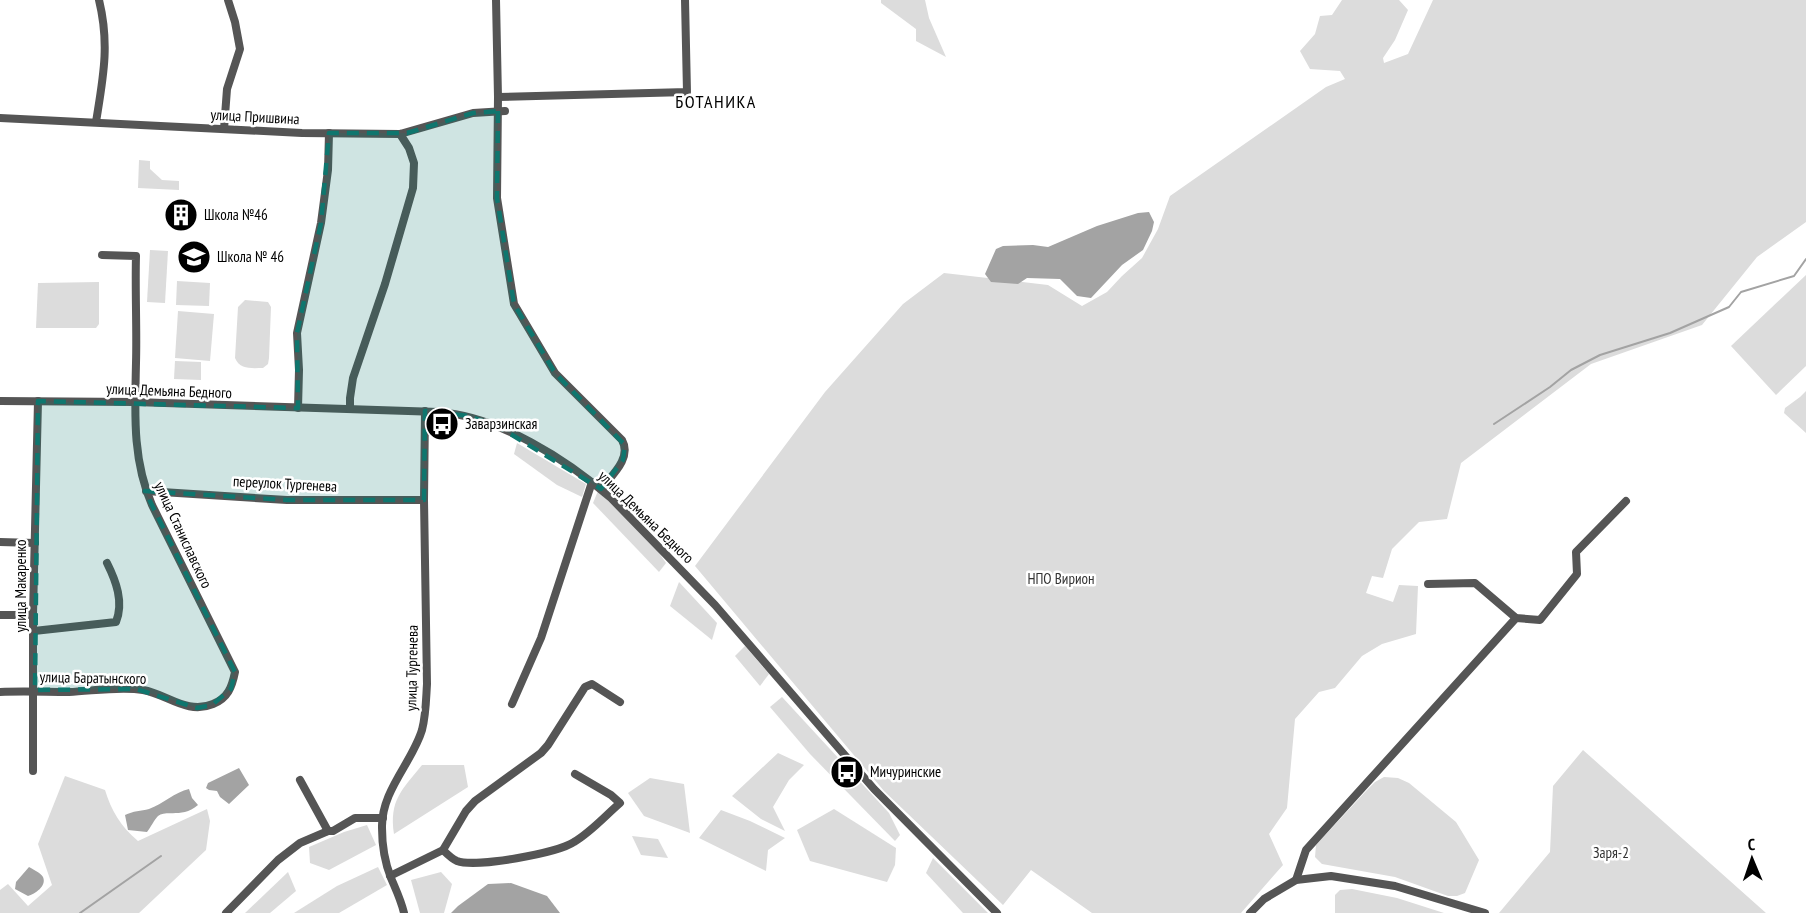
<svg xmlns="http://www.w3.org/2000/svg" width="1806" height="913" font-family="'PT Sans Narrow',sans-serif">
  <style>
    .green { fill: #dcdcdc }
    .water { fill: #a3a3a3 }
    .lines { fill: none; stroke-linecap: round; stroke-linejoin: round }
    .stream { stroke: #a3a3a3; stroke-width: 2 }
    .minor { stroke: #555; stroke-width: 8 }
    .marked { fill: #0f766e; fill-opacity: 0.2; stroke: #0f766e; stroke-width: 4.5; stroke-dasharray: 12 8; stroke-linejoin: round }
    .labels { text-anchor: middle; stroke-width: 5; stroke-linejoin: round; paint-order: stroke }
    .street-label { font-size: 15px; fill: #000; stroke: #fff }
    .poi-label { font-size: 15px; fill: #000; stroke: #fff; text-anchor: start }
    .park-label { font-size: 15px; fill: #333; stroke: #fff }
    .quarter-label { font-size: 18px; letter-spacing: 1.5px; fill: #000; stroke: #fff }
  </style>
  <rect width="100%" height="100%" fill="#fff"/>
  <g class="green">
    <path d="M881 0H925L929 18 946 57 916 41V29L881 3Z"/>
    <path d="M1342 0H1399L1408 10 1395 40 1383 58 1384 63 1408 54 1433 0H1806V222L1757 257 1702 325 1591 364 1461 463 1447 519 1419 522 1392 549 1383 578 1372 576 1366 593 1393 602 1399 585 1418 586 1416 634 1382 644 1362 656 1335 688 1319 692 1295 719 1287 808 1269 834 1283 865 1241 913H1092L1031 870 1003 905 884 791 695 566 825 392 903 304 944 273 1048 285 1082 306 1107 292 1122 276 1142 258 1158 229 1170 196 1326 87 1345 79 1340 71 1310 69 1300 51 1315 34 1320 16 1332 15Z"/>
    <path d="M139 160 150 161V169L162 180 179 181V190L138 188Z"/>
    <path d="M150 250 168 251 165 303 147 302Z"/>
    <path d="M1806 275V366L1776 395 1731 346Z"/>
    <path d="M177 281 210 283 209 306 176 305Z"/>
    <path d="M99 282V324L96 328H36L38 283Z"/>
    <path d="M245 300 268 302 271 307 269 358 268 364 263 368C252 368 240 370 235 358L238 307Z"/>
    <path d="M178 311 214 314 210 361 175 358Z"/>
    <path d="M175 361 201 362V380L174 379Z"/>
    <path d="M1806 391V433L1784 413 1785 408 1800 397Z"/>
    <path d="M517 443 586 484 582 497 557 485 514 454Z"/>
    <path d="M598 491 652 543 666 563 659 572 593 503Z"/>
    <path d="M679 582 717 623 712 640 670 606Z"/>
    <path d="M745 646 769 674 760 686 735 656Z"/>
    <path d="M782 697 889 813 900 835 895 841 810 754 770 707Z"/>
    <path d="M1583 750 1766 913H1499L1550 852 1553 786Z"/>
    <path d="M778 753 804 765 789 780 773 807 785 831 761 819 732 796Z"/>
    <path d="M422 765H464L468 787 394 834C389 800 402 790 422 765Z"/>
    <path d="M65 776 105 790C111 810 121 827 138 841L207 809 210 821 206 850 139 913H0V890L8 884 28 906 52 885 38 844Z"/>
    <path d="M1384 777 1398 778 1409 783 1456 822 1479 860 1465 893 1457 896H1448L1395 877 1322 864 1315 857 1316 845 1367 790 1375 782Z"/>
    <path d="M650 778 684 784 690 833 644 816 628 793Z"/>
    <path d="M834 809 896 848 895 865 887 882 810 861 797 830Z"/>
    <path d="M721 810 750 821 785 838 768 850 766 871 699 838Z"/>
    <path d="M367 825 376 845 329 870 310 863 309 847 344 832Z"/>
    <path d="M632 836 658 839 668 858 641 855Z"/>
    <path d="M933 858 988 913H963L926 873Z"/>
    <path d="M378 867 387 885 339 913H294L337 886Z"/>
    <path d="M288 872 296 891 270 913H245Z"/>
    <path d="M441 872 452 884 444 913H420L411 880Z"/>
    <path d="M1352 889 1397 898 1444 913H1335V895L1340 890Z"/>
  </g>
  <g class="water">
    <path d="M1149 212 1154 222 1152 231 1143 250 1122 265 1091 298 1077 296 1060 279 1027 278 1018 284 991 282 985 274 996 249 1003 246 1033 245 1048 247 1097 226 1138 213Z"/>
    <path d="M239 768 249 785 229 804 220 797 217 791 209 790 206 788 208 783Z"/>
    <path d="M189 789 192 798 198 805C182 819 166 809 158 816 154 820 151 827 147 832L128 830 125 815C133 811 141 811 149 809 163 804 175 792 189 789Z"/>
    <path d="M29 867C32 869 41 873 43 877 47 886 35 894 28 896L15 889 16 882Z"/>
    <path d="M511 883 547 896 560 913H451L458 906 488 884Z"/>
  </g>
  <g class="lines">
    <g class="stream">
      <path d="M1494 424 1550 387 1571 370 1600 355 1670 333 1729 307 1741 292 1794 276 1806 259"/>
      <path d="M80 913 161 856"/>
    </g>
    <g class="minor">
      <path d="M496 0 498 97 497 198 514 304 555 373 622 440C632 458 612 475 601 489"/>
      <path d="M498 97 687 92 685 0"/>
      <path d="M0 118 302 133 400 134 473 113 505 111"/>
      <path d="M96 122C103 78 110 45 99 0"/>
      <path d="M224 129 227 89 240 49 235 22 228 0"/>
      <path d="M0 401 134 402 439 412C500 417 566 459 611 498L715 605 874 789 997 913"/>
      <path d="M298 408 299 370 297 333 321 223 328 170 329 133"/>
      <path d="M350 409V398L353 378 385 284 413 188 414 163 409 148 400 134"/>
      <path d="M146 491 287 500H424"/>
      <path d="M0 542 35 543"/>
      <path d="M1428 584 1475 583 1516 618 1540 620 1577 574 1576 552 1626 501"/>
      <path d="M0 615H33"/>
      <path d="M34 631 116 622C124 602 116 581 107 563"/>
      <path d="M0 692C23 691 46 692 69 692 93 691 120 686 143 690 167 694 187 715 213 704 228 698 232 687 235 672L152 505C132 459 135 412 136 363 137 328 135 292 136 256L102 255"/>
      <path d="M512 704 541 638 592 482"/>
      <path d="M33 771V615L38 401"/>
      <path d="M300 780 328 831"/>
      <path d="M443 850C447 854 452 859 457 861 476 868 558 853 574 842 591 832 605 816 620 803L611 795 575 774"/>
      <path d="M390 876 443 850 466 811 475 801 541 753 548 745 585 687 592 684 620 702"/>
      <path d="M1296 880 1306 850 1516 618"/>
      <path d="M226 913 278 860 300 843 328 831H333L355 818H383"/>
      <path d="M404 913C401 900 396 890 391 878 385 863 382 844 382 828 381 791 412 763 422 730 426 715 426 699 427 684L424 500 425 411"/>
      <path d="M1250 913 1264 899 1296 880 1331 876 1395 886 1485 913"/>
    </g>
  </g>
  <path class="marked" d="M498 111 497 198 514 304 555 373 625 445 623 460 601 489 499 427 469 416 425 411 424 500H287L145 491 235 672 231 689 212 705 197 708 136 689 35 690 38 401 298 408 297 333 321 223 329 133H407L473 113Z"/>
  <defs>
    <symbol id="building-disc" viewBox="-11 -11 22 22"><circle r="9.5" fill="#000" stroke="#fff"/><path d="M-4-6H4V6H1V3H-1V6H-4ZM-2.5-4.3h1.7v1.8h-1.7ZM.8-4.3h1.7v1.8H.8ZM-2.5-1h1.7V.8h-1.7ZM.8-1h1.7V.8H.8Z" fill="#fff"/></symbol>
    <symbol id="school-disc" viewBox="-11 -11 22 22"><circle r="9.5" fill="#000" stroke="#fff"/><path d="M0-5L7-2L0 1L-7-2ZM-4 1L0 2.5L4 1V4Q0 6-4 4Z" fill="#fff"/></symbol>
    <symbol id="bus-disc" viewBox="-11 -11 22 22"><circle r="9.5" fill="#000" stroke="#fff"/><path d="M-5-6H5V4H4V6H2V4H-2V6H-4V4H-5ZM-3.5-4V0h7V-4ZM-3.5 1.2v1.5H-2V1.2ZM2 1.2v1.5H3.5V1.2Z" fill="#fff"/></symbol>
  </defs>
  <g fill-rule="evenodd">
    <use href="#building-disc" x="162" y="196" width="38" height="38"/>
    <use href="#school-disc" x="175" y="238" width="38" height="38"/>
    <use href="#bus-disc" x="423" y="405" width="38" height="38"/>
    <use href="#bus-disc" x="828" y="753" width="38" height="38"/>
  </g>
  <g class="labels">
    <g class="street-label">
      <text transform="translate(255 117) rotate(3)" y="5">улица Пришвина</text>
      <text transform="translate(169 391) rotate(2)" y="5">улица Демьяна Бедного</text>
      <text transform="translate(285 484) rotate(3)" y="5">переулок Тургенева</text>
      <text transform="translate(646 517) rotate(44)" y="5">улица Демьяна Бедного</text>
      <text transform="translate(183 535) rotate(65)" y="5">улица Станиславского</text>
      <text transform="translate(21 586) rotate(-90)" y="5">улица Макаренко</text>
      <text transform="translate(412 668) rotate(-89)" y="5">улица Тургенева</text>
      <text transform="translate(93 678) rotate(1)" y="5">улица Баратынского</text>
    </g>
    <g class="poi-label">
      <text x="204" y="220">Школа №46</text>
      <text x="217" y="262">Школа № 46</text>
      <text x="465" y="429">Заварзинская</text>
      <text x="870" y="777">Мичуринские</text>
    </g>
    <g class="park-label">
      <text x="1061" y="584">НПО Вирион</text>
      <text x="1611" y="858">Заря-2</text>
    </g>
    <g class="quarter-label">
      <text x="716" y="108">БОТАНИКА</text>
    </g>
  </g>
  <g transform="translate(1752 859) rotate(358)" stroke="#ffffff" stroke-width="4.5" paint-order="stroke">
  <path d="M0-4.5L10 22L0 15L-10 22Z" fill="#000000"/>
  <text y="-9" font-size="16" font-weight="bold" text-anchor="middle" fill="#000000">С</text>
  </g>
</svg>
